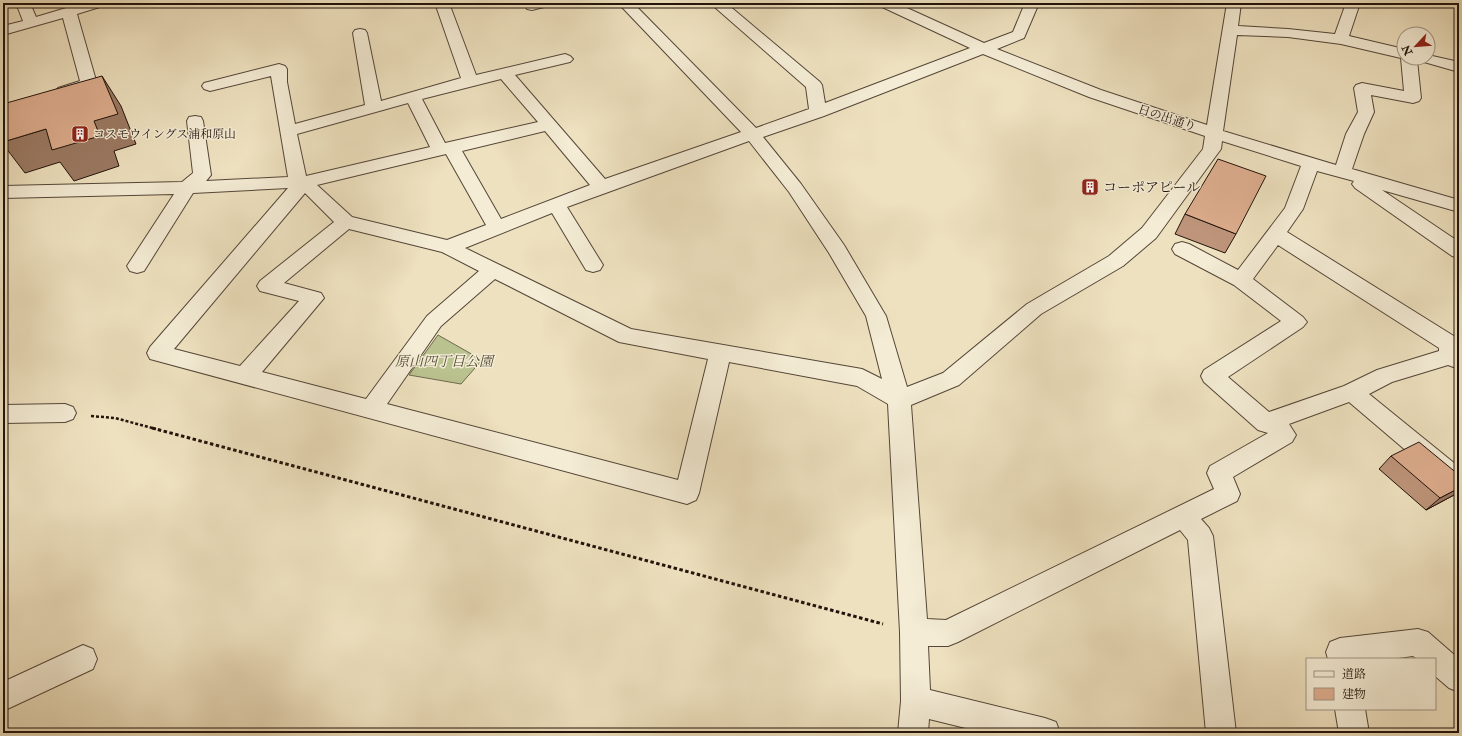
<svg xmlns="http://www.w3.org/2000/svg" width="1462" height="736" font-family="'IM FELL Double Pica','Noto Serif JP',serif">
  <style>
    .green { fill: #bac290; stroke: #6e6a4e }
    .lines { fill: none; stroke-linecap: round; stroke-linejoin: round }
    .minor-casing { stroke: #544638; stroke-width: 2 }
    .path-far1 { stroke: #21130b; stroke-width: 2.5; stroke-dasharray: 3 2; stroke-linecap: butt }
    .path { stroke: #21130b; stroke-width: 3; stroke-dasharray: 3.5 2.5; stroke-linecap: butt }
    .minor { fill: #f4ecd5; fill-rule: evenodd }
    .wall { fill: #be957a; stroke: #21130b }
    .shaded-wall { fill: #9b7963; stroke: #21130b }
    .building { fill: #ddad8e; stroke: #21130b }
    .labels { text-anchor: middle; stroke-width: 3; stroke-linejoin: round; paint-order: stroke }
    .far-street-label { font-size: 12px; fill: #21130b; stroke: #f4ecd5 }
    .far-poi-label { font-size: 12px; fill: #21130b; stroke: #f4ecd5; text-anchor: start }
    .poi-label { font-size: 14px; fill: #21130b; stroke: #f4ecd5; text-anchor: start }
    .park-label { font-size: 14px; font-style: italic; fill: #57503a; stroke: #f4ecd5 }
  </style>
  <rect width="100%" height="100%" fill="#eee1bf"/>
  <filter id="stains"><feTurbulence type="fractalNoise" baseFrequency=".005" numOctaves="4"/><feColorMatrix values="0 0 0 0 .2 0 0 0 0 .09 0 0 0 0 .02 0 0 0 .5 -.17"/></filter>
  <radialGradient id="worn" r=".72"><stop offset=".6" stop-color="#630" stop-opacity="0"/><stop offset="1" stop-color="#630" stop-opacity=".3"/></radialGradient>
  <path class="green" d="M438 335 482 360 461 384 409 375Z"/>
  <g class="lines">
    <defs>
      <g id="minor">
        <path d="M16 3H30L36 17 83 3H105L103 6 77 14 97 84 95 87 64 96 58 94 56 91 58 88 80 81 63 18 3 35V26L23 21Z"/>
        <path d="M435 3H449L476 75 565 54 570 56 573 59 570 62 515 75 605 179 741 132 618 3H633L756 128 809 109 806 87 710 3H726L820 82 822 85 825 103 970 48 880 6 878 3H896L984 43 1013 32 1025 3H1039L1024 38 997 49 1101 90 1207 125 1227 3H1241L1238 26 1288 29 1335 34 1346 3H1360L1349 36 1404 49V58H1428V55L1459 62V72L1417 60 1421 98 1419 101 1413 103 1371 95 1374 112 1364 134 1352 169 1459 200V212L1382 190 1459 242V258L1452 256 1355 188 1352 184 1354 181 1317 171 1303 209 1287 232 1457 338 1459 343V369L1448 365 1392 382 1369 394 1459 467V491L1450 488 1349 402 1289 424 1296 435 1292 442 1233 477 1240 494 1237 501 1201 519 1209 528 1213 536 1236 733H1206L1188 540 1180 530 958 642 948 646H928L930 690 1045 718 1056 722 1060 733H986L929 719 928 733H898L901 701 900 632 888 404 857 386 729 362 699 493 696 500 687 504 150 359 147 353 150 347 288 188 193 193 144 271 137 273 130 271 127 266 174 194 3 198V186L182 182 193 173 187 121 189 117 195 116 201 117 203 121 211 175 206 181 288 177 271 76 210 91 204 89 202 86 204 83 279 64 285 66 287 69V82L295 124 365 105 353 33 355 30 360 29 365 30 367 33 381 101 461 78ZM1237 35 1288 37 1341 44 1401 58 1404 91 1362 83 1356 85 1354 88 1358 112 1346 134 1336 165 1223 131ZM983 54 1089 97 1205 136 1203 149 1142 228 1109 256 1027 304 943 373 907 387 886 316 883 311 844 245 801 184 763 137 824 116ZM501 79 538 122 445 143 422 99ZM408 103 430 147 306 176 297 134ZM545 131 590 185 501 219 462 151ZM749 141 789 192 829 253 866 316 882 379 862 369 631 329 465 248 552 213 586 270 593 272 600 270 603 265 567 207ZM1222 141 1301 166 1285 208 1238 270 1189 244 1182 242 1175 244 1172 249 1175 254 1234 285 1281 321 1204 370 1201 376 1204 382 1258 430 1268 433 1210 466 1207 473 1214 489 946 620 927 619 911 405 959 385 1041 314 1123 266 1156 238 1218 153 1221 149ZM446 154 486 225 447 240 352 217 317 185ZM305 193 334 222 260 281 257 286 260 291 299 301 240 366 174 349ZM349 229 442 252 479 271 427 316 366 399 262 372 324 298 321 293 284 283ZM1278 245 1439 348V351L1377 370 1344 386 1269 412 1228 377 1303 327 1307 322 1303 317 1253 279ZM495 279 619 342 708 359 678 480 387 404 441 326Z"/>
        <path d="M527 3H550L548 6 532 10 527 9 525 6Z"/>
        <path d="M65 404 73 407 76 413 73 419 65 422 3 423V405Z"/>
        <path d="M1418 629 1428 632 1459 659V692L1449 688 1435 676V659H1417L1413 656 1391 659H1328L1326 652 1330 642 1340 638Z"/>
        <path d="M83 645 93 649 97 659 93 669 3 711V682Z"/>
        <path d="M1335 709H1365L1369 733H1339Z"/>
      </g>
    </defs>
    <use href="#minor" class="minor-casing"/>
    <path class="path-far1" d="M91 416 115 418 156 429"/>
    <path class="path" d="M152 428 883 624"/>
    <use href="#minor" class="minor"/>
  </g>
  <g class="wall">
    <path d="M1185 214 1236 234 1225 253 1175 234Z"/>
    <path d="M1391 456 1454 495 1426 510 1379 469Z"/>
  </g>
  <g class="shaded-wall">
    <path d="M102 76 121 106 136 144 114 151 119 166 74 181 60 162 25 173 3 144V142L46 129Z"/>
    <path d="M1459 488V490L1454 495 1426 510 1440 498Z"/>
  </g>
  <g class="building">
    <path d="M102 76 118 114 94 121 100 136 52 150 46 129 3 142V104Z"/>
    <path d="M1218 159 1266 176 1236 234 1185 214Z"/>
    <path d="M1419 442 1459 475V488L1440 498 1391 456Z"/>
  </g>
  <defs>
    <symbol id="building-square" viewBox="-11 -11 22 22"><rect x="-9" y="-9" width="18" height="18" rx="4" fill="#8f2418" stroke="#f4ecd5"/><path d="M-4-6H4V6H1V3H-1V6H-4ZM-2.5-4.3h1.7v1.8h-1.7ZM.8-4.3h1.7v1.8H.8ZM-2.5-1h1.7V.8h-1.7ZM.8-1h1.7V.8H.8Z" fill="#fff"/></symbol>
  </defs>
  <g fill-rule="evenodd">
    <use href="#building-square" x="70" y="124" width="20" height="20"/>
    <use href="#building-square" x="1080" y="177" width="20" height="20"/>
  </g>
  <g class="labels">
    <g class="far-street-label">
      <text transform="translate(1167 118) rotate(18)" y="4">日の出通り</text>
    </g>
    <g class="far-poi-label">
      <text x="93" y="138">コスモウイングス浦和原山</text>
    </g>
    <g class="poi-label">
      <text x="1103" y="192">コーポアピール</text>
    </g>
    <g class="park-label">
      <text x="444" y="366">原山四丁目公園</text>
    </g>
  </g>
  <rect width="1462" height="736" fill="none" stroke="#eee1bf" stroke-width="16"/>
  <rect x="4" y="4" width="1454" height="728" fill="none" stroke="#21130b" stroke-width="2"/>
  <rect x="8" y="8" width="1446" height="720" fill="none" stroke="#21130b"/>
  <rect x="1306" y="658" width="130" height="52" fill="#f4ecd5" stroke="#a09584"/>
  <rect x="1314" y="671" width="20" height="6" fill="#f4ecd5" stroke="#a09584"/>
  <text x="1342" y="678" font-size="12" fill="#21130b">道路</text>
  <rect x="1314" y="688" width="20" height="12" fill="#ddad8e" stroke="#a09584"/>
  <text x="1342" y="698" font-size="12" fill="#21130b">建物</text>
  <g transform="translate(1416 46) rotate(244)"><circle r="19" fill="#f4ecd5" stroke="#a09584"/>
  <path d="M0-3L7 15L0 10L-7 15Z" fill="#8f2418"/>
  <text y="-6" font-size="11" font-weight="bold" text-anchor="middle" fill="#21130b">N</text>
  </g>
  <rect width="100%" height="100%" filter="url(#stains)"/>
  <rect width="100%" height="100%" fill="url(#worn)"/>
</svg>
